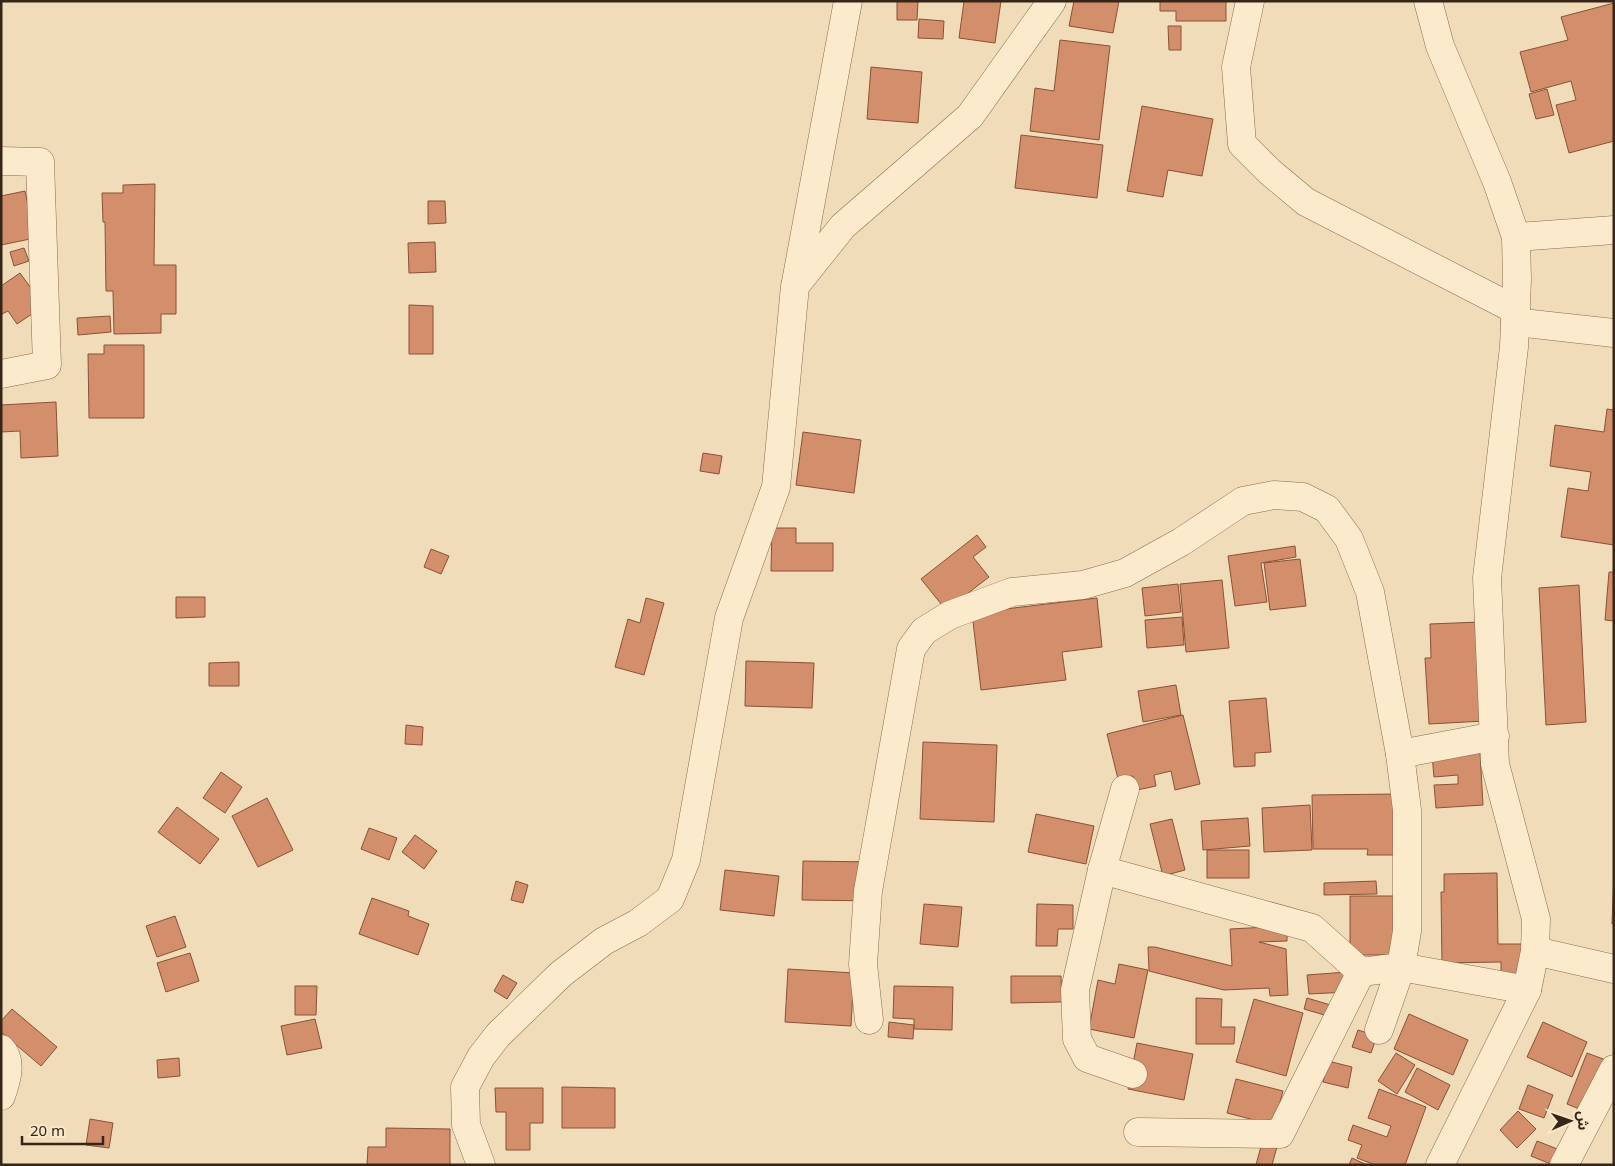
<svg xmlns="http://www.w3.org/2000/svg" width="1615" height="1166" font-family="Georgia,'Noto Sans Arabic',serif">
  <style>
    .building { fill: #d38e6b; stroke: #8a5136 }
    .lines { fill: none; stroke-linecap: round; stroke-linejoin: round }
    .minor-casing { stroke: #896b52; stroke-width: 29 }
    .minor { stroke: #fceacc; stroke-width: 28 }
  </style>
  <rect width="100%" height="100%" fill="#f1dcb9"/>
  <g class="building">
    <path d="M897 1H918L917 20H897Z"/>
    <path d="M964 1H1001L995 43 959 38Z"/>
    <path d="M1074 1H1119L1113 33 1069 26Z"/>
    <path d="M1160 1H1226V21H1176V11H1160Z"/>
    <path d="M1614 3V141L1569 153 1556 105 1576 100 1571 81 1531 92 1520 52 1568 40 1561 17Z"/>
    <path d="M919 19 944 21 943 39 918 38Z"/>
    <path d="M1168 26H1181V50H1169Z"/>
    <path d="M1060 40 1110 46 1099 140 1030 131 1035 88 1054 91Z"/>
    <path d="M871 67 922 72 918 123 867 119Z"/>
    <path d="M1547 89 1554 115 1536 119 1529 94Z"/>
    <path d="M1142 106 1213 119 1202 176 1168 170 1163 197 1127 191Z"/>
    <path d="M1021 135 1103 145 1097 198 1015 188Z"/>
    <path d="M155 184 154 265H176V314H161V333L114 334 113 291H106L105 222H103L102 193H123V185Z"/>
    <path d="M25 191 35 238 1 245V196Z"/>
    <path d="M428 201H445L446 223 428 224Z"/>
    <path d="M435 242 436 272 409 273 408 243Z"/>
    <path d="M24 248 29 261 14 266 10 252Z"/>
    <path d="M20 273 44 306 17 324 8 311 2 314 1 313V286Z"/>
    <path d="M409 305 433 306V354H409Z"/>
    <path d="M110 316 111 332 78 335 77 318Z"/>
    <path d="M104 345H144V418H89L88 354H104Z"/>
    <path d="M56 402 58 456 21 458 20 431 1 432V405Z"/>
    <path d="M1607 409 1614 410V545L1561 537 1568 488 1588 491 1591 472 1550 466 1555 425 1604 432Z"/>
    <path d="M803 432 861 440 854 493 796 485Z"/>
    <path d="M703 453 722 456 719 474 700 471Z"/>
    <path d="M772 528H796V543H833V571H771Z"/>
    <path d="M977 535 986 547 973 557 989 577 946 610 921 579Z"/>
    <path d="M1295 546 1296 557 1261 563 1267 602 1235 606 1228 556Z"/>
    <path d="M431 549 449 556 441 574 424 567Z"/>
    <path d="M1300 559 1306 606 1270 610 1264 563Z"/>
    <path d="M1609 572H1614V621L1605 620Z"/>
    <path d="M1222 580 1229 648 1186 652 1180 584Z"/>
    <path d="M1178 584 1181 612 1145 616 1142 588Z"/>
    <path d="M1579 585 1586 722 1546 725 1539 588Z"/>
    <path d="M176 597H205V617L176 618Z"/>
    <path d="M646 598 664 603 644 675 615 667 628 619 640 623Z"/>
    <path d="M1097 598 1102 647 1062 652 1066 680 981 690 972 613Z"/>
    <path d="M1182 617 1184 645 1147 648 1145 620Z"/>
    <path d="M1479 622 1484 721 1429 724 1425 658H1431L1430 624Z"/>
    <path d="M746 661 814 663 812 708 745 706Z"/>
    <path d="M239 662V686H209V663Z"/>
    <path d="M1176 685 1181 715 1143 722 1138 691Z"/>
    <path d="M1266 698 1271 752 1255 753V766L1234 767 1229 701Z"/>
    <path d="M1183 715 1200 784 1175 790 1171 771 1154 775 1156 786 1137 790 1133 776 1118 779 1107 734Z"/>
    <path d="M406 725 423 727 422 745 405 744Z"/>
    <path d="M923 742 997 745 994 822 920 819Z"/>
    <path d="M1480 752 1483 805 1436 808 1434 785 1458 784V775L1434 777 1432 755Z"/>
    <path d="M221 772 242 787 225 813 203 798Z"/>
    <path d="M1397 794 1394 855H1367L1368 849H1313L1312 795Z"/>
    <path d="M267 798 293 850 258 867 232 816Z"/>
    <path d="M1310 805 1312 850 1264 852 1262 808Z"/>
    <path d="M177 807 219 839 200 864 158 832Z"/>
    <path d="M1036 814 1094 826 1086 864 1028 852Z"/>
    <path d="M1248 818 1250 846 1203 850 1201 821Z"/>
    <path d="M1172 819 1185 870 1163 876 1150 824Z"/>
    <path d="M369 828 397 838 389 860 361 849Z"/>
    <path d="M415 835 437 851 424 869 402 852Z"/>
    <rect x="1207" y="850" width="42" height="28"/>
    <path d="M803 861 877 862V901L802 900Z"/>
    <path d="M725 870 779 876 774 916 720 910Z"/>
    <path d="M1614 871V924H1612Z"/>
    <path d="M1497 873 1498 944H1523V978H1501V962L1442 963 1441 892H1444V874Z"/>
    <path d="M516 881 528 885 523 903 511 900Z"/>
    <path d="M1376 881 1377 894 1324 895V883Z"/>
    <rect x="1350" y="896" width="48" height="59"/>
    <path d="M372 898 409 911 408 916 429 924 418 955 359 934Z"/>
    <path d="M924 904 962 907 958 947 920 944Z"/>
    <path d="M1037 904 1073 905V929H1058L1057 946H1036Z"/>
    <path d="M175 916 186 947 157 957 146 926Z"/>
    <path d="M1287 926V941L1259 942 1286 949 1288 995 1270 996 1269 988 1224 990 1149 971 1148 947H1155L1232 966 1230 929Z"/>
    <path d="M190 953 199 981 166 992 157 963Z"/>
    <path d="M1119 964 1148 970 1134 1038 1089 1029 1098 980 1115 984Z"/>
    <path d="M788 969 854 973 851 1026 785 1022Z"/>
    <path d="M1347 972 1349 992 1309 994 1307 975Z"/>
    <path d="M503 975 517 983 507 999 494 991Z"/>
    <path d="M1011 976H1061L1062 1002 1011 1003Z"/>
    <path d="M295 986H317L316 1015H295Z"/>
    <path d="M894 986 953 987 952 1030 914 1029V1019L893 1018Z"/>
    <path d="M1196 998 1222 999 1221 1027H1235L1234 1044H1196Z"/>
    <path d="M1307 998 1334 1006 1331 1017 1304 1009Z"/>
    <path d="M1254 999 1303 1013 1286 1076 1236 1062Z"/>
    <path d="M12 1009 57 1047 41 1066 1 1032V1021Z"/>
    <path d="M1409 1014 1468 1040 1453 1075 1394 1049Z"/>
    <path d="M315 1019 322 1048 287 1055 281 1026Z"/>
    <path d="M889 1022 914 1025 913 1039 888 1037Z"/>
    <path d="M1543 1022 1587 1042 1572 1077 1527 1057Z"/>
    <path d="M1358 1030 1377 1036 1371 1053 1352 1047Z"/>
    <path d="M1137 1043 1193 1054 1184 1100 1128 1089Z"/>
    <path d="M1396 1053 1415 1065 1397 1094 1378 1081Z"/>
    <path d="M1587 1053 1614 1063 1597 1116 1567 1104Z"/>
    <path d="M179 1058 180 1076 158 1078 157 1060Z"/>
    <path d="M1328 1061 1352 1067 1348 1088 1323 1082Z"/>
    <path d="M1417 1068 1450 1085 1438 1110 1405 1092Z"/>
    <path d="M1236 1079 1283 1091 1274 1125 1227 1113Z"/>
    <path d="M1528 1085 1553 1095 1544 1118 1519 1109Z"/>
    <path d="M562 1087 615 1088V1128H562Z"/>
    <path d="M495 1088H543V1123H530V1150H506V1112H496Z"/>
    <path d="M1379 1089 1426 1107 1405 1165H1375L1357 1158 1362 1145 1348 1140 1353 1125 1387 1137 1391 1126 1368 1118Z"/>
    <path d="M1518 1111 1536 1129 1517 1148 1500 1130Z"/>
    <path d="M90 1119 113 1123 109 1148 86 1145Z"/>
    <path d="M386 1128 450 1129V1165H367L368 1147H386Z"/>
    <path d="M1263 1139 1278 1143 1272 1165H1256Z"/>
    <path d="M1537 1141 1560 1150 1553 1165 1531 1156Z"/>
    <path d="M1352 1158 1367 1165H1349Z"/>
  </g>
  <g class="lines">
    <defs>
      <g id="minor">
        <path d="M1250 1 1236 67 1242 144 1270 172 1306 202 1516 310"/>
        <path d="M1428 1 1440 46 1497 182 1516 237 1517 280 1514 347 1487 578 1495 764 1536 919 1535 951 1527 990 1440 1165"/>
        <path d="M1 161 40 162 47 365 1 374"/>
        <path d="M1516 237 1614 230"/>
        <path d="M796 282 848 1"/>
        <path d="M1515 322 1614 333"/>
        <path d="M1400 754 1495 736"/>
        <path d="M1125 789 1102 870 1075 990 1077 1039 1087 1058 1133 1074"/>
        <path d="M1102 870 1312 928 1361 972 1401 967 1527 990"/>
        <path d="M1535 951 1614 969"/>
        <path d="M869 1020 863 964 868 891 911 649 924 631 950 615 1012 592 1083 585 1125 573 1181 542 1243 501 1274 495 1303 497 1327 509 1349 539 1370 592 1400 754 1407 810V931L1401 967 1379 1030"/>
        <path d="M1 1049C13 1061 6 1082 1 1096"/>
        <path d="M1138 1132 1280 1134 1361 972"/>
        <path d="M481 1165 466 1125 465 1087 481 1057 498 1035 561 974 604 941 638 923 670 899 686 860 729 618 776 487 795 286 843 226 970 116 1052 1"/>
        <path d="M1564 1165 1614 1069"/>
      </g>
    </defs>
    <use href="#minor" class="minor-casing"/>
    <use href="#minor" class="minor"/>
  </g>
  <rect width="1615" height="1166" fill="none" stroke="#362519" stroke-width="5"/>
  <g transform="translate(1570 1121) rotate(88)" stroke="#f8e7c9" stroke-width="4" paint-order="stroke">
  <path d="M0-4L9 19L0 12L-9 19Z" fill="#362519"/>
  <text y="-8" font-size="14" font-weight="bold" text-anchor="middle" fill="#362519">ش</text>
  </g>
  <path d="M22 1136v8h81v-8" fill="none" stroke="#362519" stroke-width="2.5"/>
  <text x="30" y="1136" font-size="15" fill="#362519" stroke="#f8e7c9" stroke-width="4" paint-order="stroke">20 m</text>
</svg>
